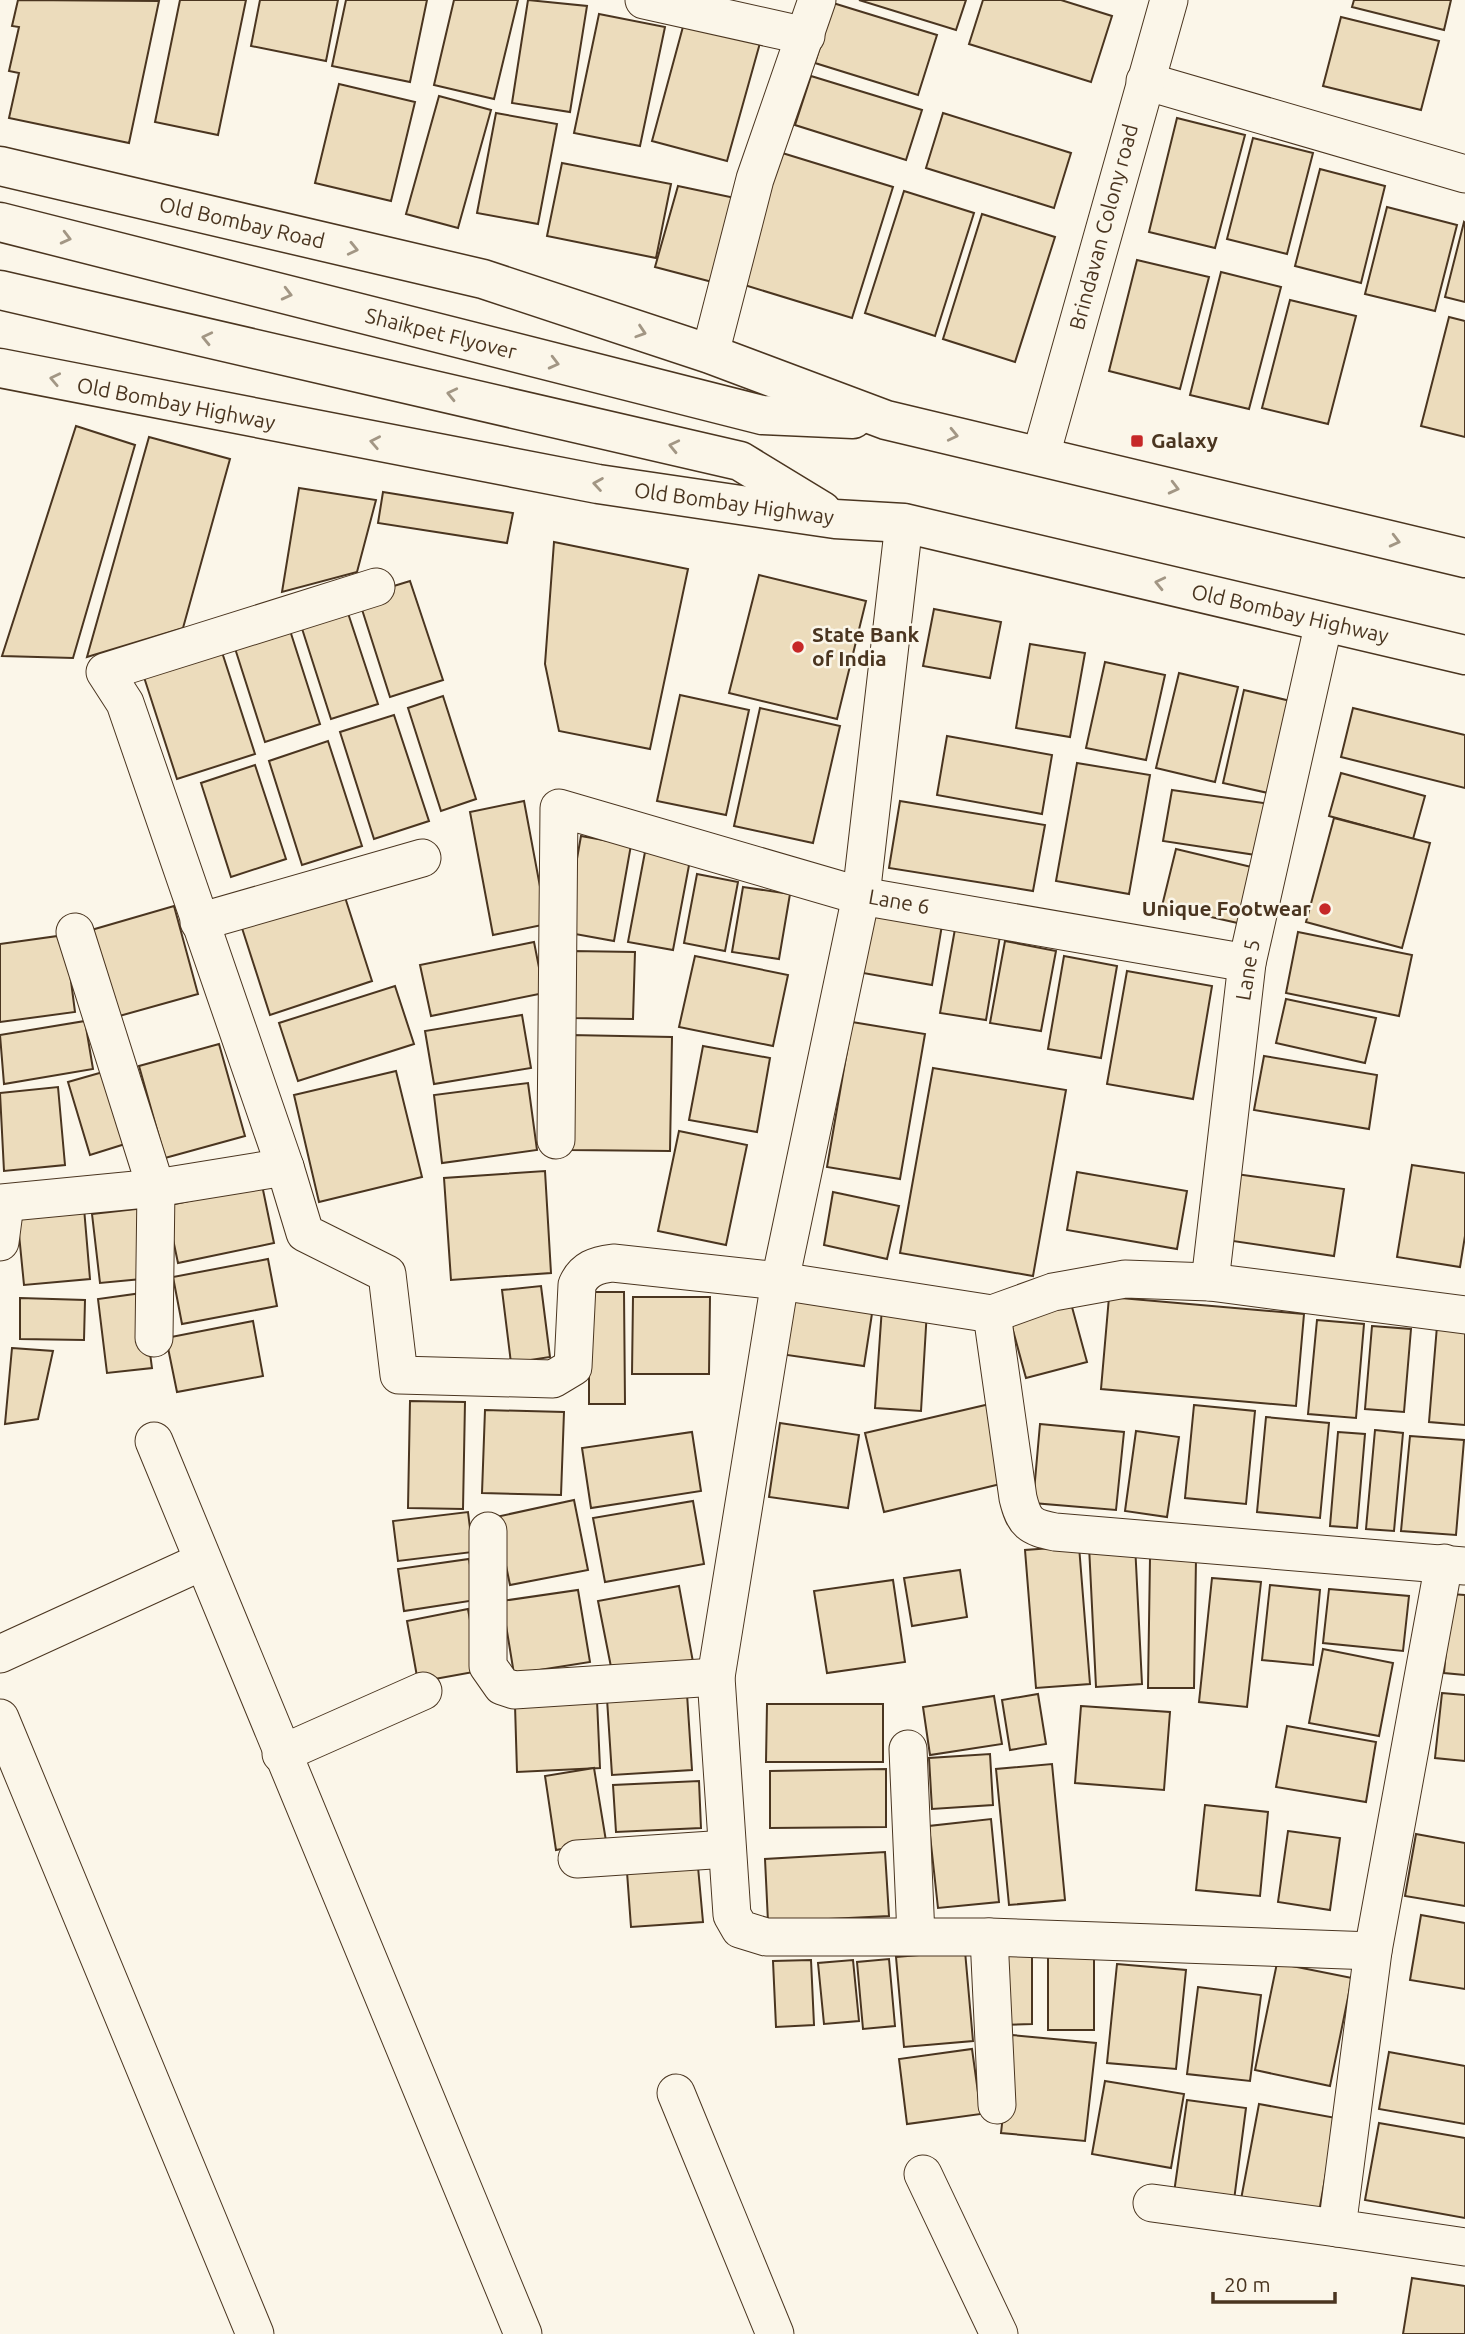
<svg xmlns="http://www.w3.org/2000/svg" width="1465" height="2334" font-family="Ubuntu,sans-serif">
  <style>
    .building { fill: #ecdcbc; stroke: #4a3520; stroke-width: 2 }
    .lines { fill: none; stroke-linecap: round; stroke-linejoin: round }
    .minor-casing { stroke: #4a3520; stroke-width: 39 }
    .primary-casing { stroke: #4a3520; stroke-width: 41 }
    .minor { stroke: #fbf6e9; stroke-width: 37 }
    .primary { stroke: #fbf6e9; stroke-width: 38 }
    .oneway { stroke: #a29684 }
    .poi-dot { fill: #c62828; stroke: #fbf6e9; stroke-width: 2.5 }
    .labels { text-anchor: middle; stroke-width: 5; stroke-linejoin: round; paint-order: stroke }
    .street-label { font-size: 21px; fill: #4a3520; stroke: #fbf6e9 }
    .poi-label { font-size: 21px; font-weight: bold; fill: #4a3520; stroke: #fbf6e9; text-anchor: start }
  </style>
  <rect width="100%" height="100%" fill="#fbf6e9"/>
  <g class="building">
    <path d="M18 0 159 1 129 143 9 118 19 73 9 71 19 27 12 26Z"/>
    <path d="M180 0H246L218 135 155 122Z"/>
    <path d="M260 0H338L326 61 251 46Z"/>
    <path d="M346 0H427L410 82 332 66Z"/>
    <path d="M454 0H518L494 99 434 85Z"/>
    <path d="M528 0 587 6 570 112 512 103Z"/>
    <path d="M859 0H966L956 30Z"/>
    <path d="M983 0H1061L1112 16 1091 82 969 44Z"/>
    <path d="M1354 0H1451L1444 30 1352 7Z"/>
    <path d="M833 3 937 35 918 95 815 63Z"/>
    <path d="M599 14 665 27 640 146 574 133Z"/>
    <path d="M1341 17 1439 41 1421 110 1323 86Z"/>
    <path d="M684 23 760 43 727 161 652 141Z"/>
    <path d="M811 76 922 110 906 160 795 125Z"/>
    <path d="M339 84 415 102 391 201 315 183Z"/>
    <path d="M439 96 491 110 458 228 406 214Z"/>
    <path d="M496 113 557 124 538 224 477 213Z"/>
    <path d="M943 113 1071 153 1054 208 926 168Z"/>
    <path d="M1177 118 1245 135 1215 248 1149 232Z"/>
    <path d="M1253 138 1313 153 1287 254 1227 239Z"/>
    <path d="M779 152 893 187 852 318 738 283Z"/>
    <path d="M562 163 671 184 656 258 547 236Z"/>
    <path d="M1320 169 1385 186 1361 283 1295 266Z"/>
    <path d="M678 186 735 198 716 283 655 267Z"/>
    <path d="M904 191 974 213 935 336 865 313Z"/>
    <path d="M1387 207 1457 225 1435 311 1365 294Z"/>
    <path d="M982 214 1055 237 1015 362 943 339Z"/>
    <path d="M1464 222 1465 223V302L1445 297Z"/>
    <path d="M1137 260 1209 277 1180 389 1109 371Z"/>
    <path d="M1221 272 1281 287 1249 409 1190 395Z"/>
    <path d="M1290 300 1356 316 1328 424 1262 408Z"/>
    <path d="M1449 317 1465 321V437L1421 426Z"/>
    <path d="M76 426 135 445 73 658 2 656Z"/>
    <path d="M149 437 230 459 183 628 87 657Z"/>
    <path d="M299 488 376 500 357 572 282 592Z"/>
    <path d="M383 492 513 513 507 543 378 523Z"/>
    <path d="M554 542 688 569 650 749 559 731 545 664Z"/>
    <path d="M759 575 866 601 837 719 729 693Z"/>
    <path d="M410 581 443 680 390 697 358 597Z"/>
    <path d="M343 598 378 704 331 719 297 613Z"/>
    <path d="M934 609 1001 622 990 678 923 666Z"/>
    <path d="M287 621 320 724 265 742 232 639Z"/>
    <path d="M1030 644 1085 653 1070 737 1016 728Z"/>
    <path d="M220 646 255 754 177 779 142 671Z"/>
    <path d="M1105 662 1165 675 1146 760 1086 748Z"/>
    <path d="M1179 673 1238 687 1215 782 1156 768Z"/>
    <path d="M1244 690 1299 703 1277 795 1223 783Z"/>
    <path d="M680 695 749 710 726 815 657 801Z"/>
    <path d="M443 696 476 799 441 811 408 708Z"/>
    <path d="M760 708 840 726 813 843 734 826Z"/>
    <path d="M1353 708 1465 735V788L1341 757Z"/>
    <path d="M394 715 429 821 374 839 340 732Z"/>
    <path d="M947 736 1052 755 1042 814 937 795Z"/>
    <path d="M328 741 362 846 302 865 269 761Z"/>
    <path d="M1077 763 1150 775 1129 894 1056 881Z"/>
    <path d="M255 765 286 859 231 877 201 783Z"/>
    <path d="M1341 773 1425 796 1413 839 1329 816Z"/>
    <path d="M1172 790 1277 805 1269 857 1163 841Z"/>
    <path d="M524 801 547 924 493 935 470 812Z"/>
    <path d="M900 801 1045 825 1033 891 889 868Z"/>
    <path d="M1334 818 1430 843 1402 948 1306 922Z"/>
    <path d="M581 836 631 845 614 941 564 932Z"/>
    <path d="M1176 849 1264 870 1251 926 1162 906Z"/>
    <path d="M645 852 690 860 673 950 628 942Z"/>
    <path d="M697 874 738 882 725 951 684 943Z"/>
    <path d="M743 887 790 894 779 959 732 952Z"/>
    <path d="M343 891 372 981 270 1015 241 925Z"/>
    <path d="M174 906 198 994 105 1020 81 933Z"/>
    <path d="M873 913 942 925 932 985 863 973Z"/>
    <path d="M955 929 1000 936 986 1020 940 1013Z"/>
    <path d="M1298 932 1412 955 1399 1016 1286 993Z"/>
    <path d="M65 935 75 1012 0 1022V944Z"/>
    <path d="M1005 941 1056 951 1041 1031 990 1023Z"/>
    <path d="M534 942 544 993 431 1016 420 965Z"/>
    <path d="M572 951 635 952 633 1019 571 1018Z"/>
    <path d="M695 956 788 975 773 1046 679 1027Z"/>
    <path d="M1064 956 1117 966 1101 1058 1048 1049Z"/>
    <path d="M1127 971 1212 986 1193 1099 1107 1084Z"/>
    <path d="M395 986 414 1044 298 1081 279 1023Z"/>
    <path d="M1286 999 1376 1018 1365 1063 1276 1043Z"/>
    <path d="M522 1015 531 1068 434 1084 425 1031Z"/>
    <path d="M85 1021 93 1069 4 1084 0 1035Z"/>
    <path d="M852 1022 925 1034 900 1179 827 1167Z"/>
    <path d="M570 1035 672 1037 670 1151 569 1150Z"/>
    <path d="M219 1044 245 1136 165 1158 139 1066Z"/>
    <path d="M703 1046 770 1058 757 1132 689 1120Z"/>
    <path d="M1264 1056 1377 1075 1369 1129 1254 1110Z"/>
    <path d="M933 1068 1066 1090 1033 1276 900 1253Z"/>
    <path d="M396 1071 422 1177 319 1202 294 1095Z"/>
    <path d="M103 1072 125 1144 90 1155 68 1082Z"/>
    <path d="M528 1083 537 1150 442 1163 434 1095Z"/>
    <path d="M58 1087 65 1165 4 1171 0 1093Z"/>
    <path d="M679 1131 747 1145 726 1245 658 1231Z"/>
    <path d="M1412 1165 1465 1173V1236L1460 1267 1397 1257Z"/>
    <path d="M545 1171 551 1273 451 1280 444 1178Z"/>
    <path d="M1077 1172 1187 1191 1177 1249 1067 1230Z"/>
    <path d="M1236 1174 1344 1189 1334 1256 1226 1240Z"/>
    <path d="M262 1185 274 1243 178 1263 166 1206Z"/>
    <path d="M833 1192 899 1206 887 1259 824 1245Z"/>
    <path d="M84 1208 90 1279 24 1285 17 1214Z"/>
    <path d="M145 1208 152 1278 100 1283 92 1214Z"/>
    <path d="M268 1259 277 1306 182 1324 173 1277Z"/>
    <path d="M541 1286 550 1357 511 1363 502 1290Z"/>
    <path d="M589 1292H624L625 1404H589Z"/>
    <path d="M142 1293 152 1368 107 1373 98 1299Z"/>
    <path d="M789 1295 873 1307 864 1366 780 1354Z"/>
    <path d="M1069 1296 1087 1362 1026 1378 1008 1312Z"/>
    <path d="M633 1297H710L709 1374H632Z"/>
    <path d="M1109 1297 1304 1314 1296 1406 1101 1389Z"/>
    <path d="M20 1298 85 1300 84 1340 20 1339Z"/>
    <path d="M882 1307 927 1310 921 1411 875 1408Z"/>
    <path d="M1317 1320 1364 1324 1356 1418 1308 1414Z"/>
    <path d="M253 1321 263 1376 177 1392 166 1338Z"/>
    <path d="M1372 1326 1411 1329 1404 1412 1365 1409Z"/>
    <path d="M1437 1326 1465 1329V1425L1429 1422Z"/>
    <path d="M12 1348 53 1351 38 1419 5 1424Z"/>
    <path d="M410 1401 465 1402 463 1509 408 1508Z"/>
    <path d="M994 1403 1013 1481 884 1512 865 1433Z"/>
    <path d="M1194 1405 1255 1411 1246 1504 1185 1498Z"/>
    <path d="M485 1410 564 1412 561 1495 482 1493Z"/>
    <path d="M1266 1417 1329 1423 1320 1518 1257 1512Z"/>
    <path d="M780 1423 859 1435 848 1508 769 1497Z"/>
    <path d="M1040 1424 1124 1432 1116 1510 1033 1503Z"/>
    <path d="M1375 1430 1403 1433 1394 1531 1366 1529Z"/>
    <path d="M1136 1431 1179 1437 1167 1517 1125 1511Z"/>
    <path d="M692 1432 701 1491 591 1508 582 1448Z"/>
    <path d="M1338 1432 1365 1434 1357 1528 1330 1526Z"/>
    <path d="M1410 1436 1464 1440 1456 1535 1401 1531Z"/>
    <path d="M574 1500 588 1570 510 1585 496 1517Z"/>
    <path d="M693 1501 704 1564 605 1582 593 1518Z"/>
    <path d="M468 1512 473 1552 398 1561 393 1521Z"/>
    <path d="M1135 1544 1142 1684 1096 1687 1089 1546Z"/>
    <path d="M1079 1546 1090 1684 1036 1688 1025 1550Z"/>
    <path d="M1150 1558H1196L1194 1688H1148Z"/>
    <path d="M469 1559 476 1600 404 1611 398 1569Z"/>
    <path d="M960 1570 967 1617 912 1626 904 1578Z"/>
    <path d="M1212 1578 1261 1582 1247 1707 1199 1702Z"/>
    <path d="M893 1580 905 1662 827 1673 814 1591Z"/>
    <path d="M1270 1585 1320 1590 1313 1665 1262 1660Z"/>
    <path d="M679 1586 693 1662 613 1677 598 1601Z"/>
    <path d="M1329 1589 1409 1596 1403 1651 1323 1643Z"/>
    <path d="M578 1590 590 1662 514 1674 502 1601Z"/>
    <path d="M1451 1594 1465 1595V1675L1444 1673Z"/>
    <path d="M468 1609 479 1671 418 1682 407 1621Z"/>
    <path d="M1323 1649 1393 1663 1379 1736 1309 1723Z"/>
    <path d="M1442 1693 1465 1695V1761L1435 1758Z"/>
    <path d="M687 1694 692 1770 612 1775 607 1699Z"/>
    <path d="M1038 1694 1046 1744 1010 1750 1002 1700Z"/>
    <path d="M994 1696 1002 1744 930 1755 923 1707Z"/>
    <path d="M597 1700 600 1768 517 1772 515 1705Z"/>
    <path d="M767 1704H883V1762H766Z"/>
    <path d="M1081 1706 1170 1712 1164 1790 1075 1783Z"/>
    <path d="M1287 1726 1376 1742 1366 1802 1276 1787Z"/>
    <path d="M990 1754 993 1805 932 1809 929 1758Z"/>
    <path d="M1052 1764 1065 1900 1009 1905 996 1769Z"/>
    <path d="M594 1768 606 1841 556 1850 545 1776Z"/>
    <path d="M886 1769V1827L770 1828V1771Z"/>
    <path d="M699 1781 701 1828 616 1832 613 1785Z"/>
    <path d="M1205 1805 1268 1812 1260 1896 1196 1890Z"/>
    <path d="M991 1819 999 1902 938 1908 929 1826Z"/>
    <path d="M1288 1831 1340 1838 1330 1910 1278 1902Z"/>
    <path d="M1416 1834 1465 1843V1906L1405 1896Z"/>
    <path d="M885 1852 889 1916 768 1922 765 1859Z"/>
    <path d="M698 1867 703 1922 631 1927 627 1872Z"/>
    <path d="M1421 1915 1465 1923V1989L1410 1980Z"/>
    <path d="M1094 1949V2030H1048V1950Z"/>
    <path d="M965 1951 973 2041 904 2047 896 1957Z"/>
    <path d="M1032 1955V2024L998 2025V1956Z"/>
    <path d="M889 1959 895 2026 863 2029 857 1962Z"/>
    <path d="M811 1960 814 2025 776 2027 773 1961Z"/>
    <path d="M853 1960 859 2021 824 2024 818 1963Z"/>
    <path d="M1277 1963 1352 1978 1330 2086 1255 2070Z"/>
    <path d="M1117 1964 1186 1970 1176 2069 1107 2063Z"/>
    <path d="M1198 1987 1261 1995 1250 2081 1187 2074Z"/>
    <path d="M1012 2035 1096 2043 1085 2141 1001 2133Z"/>
    <path d="M972 2049 981 2114 907 2124 899 2059Z"/>
    <path d="M1389 2052 1465 2066V2124L1379 2109Z"/>
    <path d="M1105 2081 1184 2094 1171 2168 1092 2154Z"/>
    <path d="M1187 2100 1246 2108 1233 2208 1173 2200Z"/>
    <path d="M1259 2104 1336 2118 1317 2223 1239 2210Z"/>
    <path d="M1379 2123 1465 2138V2218L1365 2200Z"/>
    <path d="M1412 2278 1465 2286V2334H1403Z"/>
  </g>
  <g class="lines">
    <defs>
      <g id="minor">
        <path d="M644 0 806 36"/>
        <path d="M1145 81 1465 174"/>
        <path d="M710 354 755 179 817 0"/>
        <path d="M1041 455 1169 0"/>
        <path d="M904 523 861 896 780 1281 716 1677 732 1915 740 1929 766 1937H989L1373 1951"/>
        <path d="M376 587 105 672 125 703 285 1167 305 1233 387 1274 399 1375 553 1379 573 1367 577 1285C584 1269 596 1265 613 1263L780 1281 992 1314 1053 1292 1125 1279 1210 1282 1465 1315"/>
        <path d="M199 922 422 858"/>
        <path d="M75 932 156 1188 154 1338"/>
        <path d="M556 1140 559 808 861 896 1247 963"/>
        <path d="M0 1203 156 1188 285 1167"/>
        <path d="M0 1242 5 1204"/>
        <path d="M1210 1282 1247 963 1324 622"/>
        <path d="M992 1314 1018 1498C1024 1523 1030 1527 1055 1532L1465 1566"/>
        <path d="M154 1441 523 2334"/>
        <path d="M488 1531V1666L502 1686 514 1690 716 1677"/>
        <path d="M1444 1563 1373 1951 1337 2228 1465 2247"/>
        <path d="M0 1654 201 1562"/>
        <path d="M0 1718 255 2334"/>
        <path d="M908 1749 916 1936"/>
        <path d="M281 1754 423 1691"/>
        <path d="M577 1859 727 1849"/>
        <path d="M989 1937 997 2105"/>
        <path d="M676 2093 775 2334"/>
        <path d="M923 2174 999 2334"/>
        <path d="M1152 2203 1337 2228"/>
      </g>
      <g id="primary">
        <path d="M0 166 483 279 710 354 886 420 1465 558"/>
        <path d="M0 222 762 415 853 419"/>
        <path d="M0 290 740 461 822 511"/>
        <path d="M0 368 598 484 835 519 904 523 1465 655"/>
      </g>
    </defs>
    <use href="#minor" class="minor-casing"/>
    <use href="#primary" class="primary-casing"/>
    <use href="#minor" class="minor"/>
    <use href="#primary" class="primary"/>
  </g>
  <defs><path id="oneway-chevron" d="M-2-3.5L2.5 0L-2 3.5" fill="none" stroke-width="1.6" stroke-linecap="round" stroke-linejoin="round" transform="scale(1.75)"/></defs>
  <g class="oneway">
    <use href="#oneway-chevron" transform="translate(66 238) rotate(14)"/>
    <use href="#oneway-chevron" transform="translate(353 249) rotate(13)"/>
    <use href="#oneway-chevron" transform="translate(287 294) rotate(14)"/>
    <use href="#oneway-chevron" transform="translate(641 332) rotate(18)"/>
    <use href="#oneway-chevron" transform="translate(207 338) rotate(-167)"/>
    <use href="#oneway-chevron" transform="translate(554 363) rotate(14)"/>
    <use href="#oneway-chevron" transform="translate(55 379) rotate(-168)"/>
    <use href="#oneway-chevron" transform="translate(452 394) rotate(-167)"/>
    <use href="#oneway-chevron" transform="translate(953 435) rotate(13)"/>
    <use href="#oneway-chevron" transform="translate(375 442) rotate(-169)"/>
    <use href="#oneway-chevron" transform="translate(674 446) rotate(-167)"/>
    <use href="#oneway-chevron" transform="translate(598 484) rotate(-171)"/>
    <use href="#oneway-chevron" transform="translate(1174 488) rotate(14)"/>
    <use href="#oneway-chevron" transform="translate(1395 541) rotate(14)"/>
    <use href="#oneway-chevron" transform="translate(1160 583) rotate(-167)"/>
  </g>
  <g class="poi-dot">
    <rect x="1130" y="434" width="14" height="14" rx="3.5"/>
    <circle cx="798" cy="647" r="7"/>
    <circle cx="1325" cy="909" r="7"/>
  </g>
  <g class="labels">
    <g class="street-label">
      <text transform="translate(242 223) rotate(13)" y="7">Old Bombay Road</text>
      <text transform="translate(1104 227) rotate(-75)" y="7">Brindavan Colony road</text>
      <text transform="translate(441 334) rotate(14)" y="7">Shaikpet Flyover</text>
      <text transform="translate(176 404) rotate(11)" y="7">Old Bombay Highway</text>
      <text transform="translate(734 504) rotate(8)" y="7">Old Bombay Highway</text>
      <text transform="translate(1290 614) rotate(13)" y="7">Old Bombay Highway</text>
      <text transform="translate(899 902) rotate(10)" y="7">Lane 6</text>
      <text transform="translate(1248 970) rotate(-81)" y="7">Lane 5</text>
    </g>
    <g class="poi-label">
      <text x="1151" y="448">Galaxy</text>
      <text x="812" y="642">State Bank<tspan x="812" dy="24">of India</tspan></text>
      <text x="1311" y="916" text-anchor="end">Unique Footwear</text>
    </g>
  </g>
  <path d="M1213 2292v10h122v-10" fill="none" stroke="#4a3520" stroke-width="3.5"/>
  <text x="1224" y="2292" font-size="21" fill="#4a3520" stroke="#fbf6e9" stroke-width="5" paint-order="stroke">20 m</text>
</svg>
